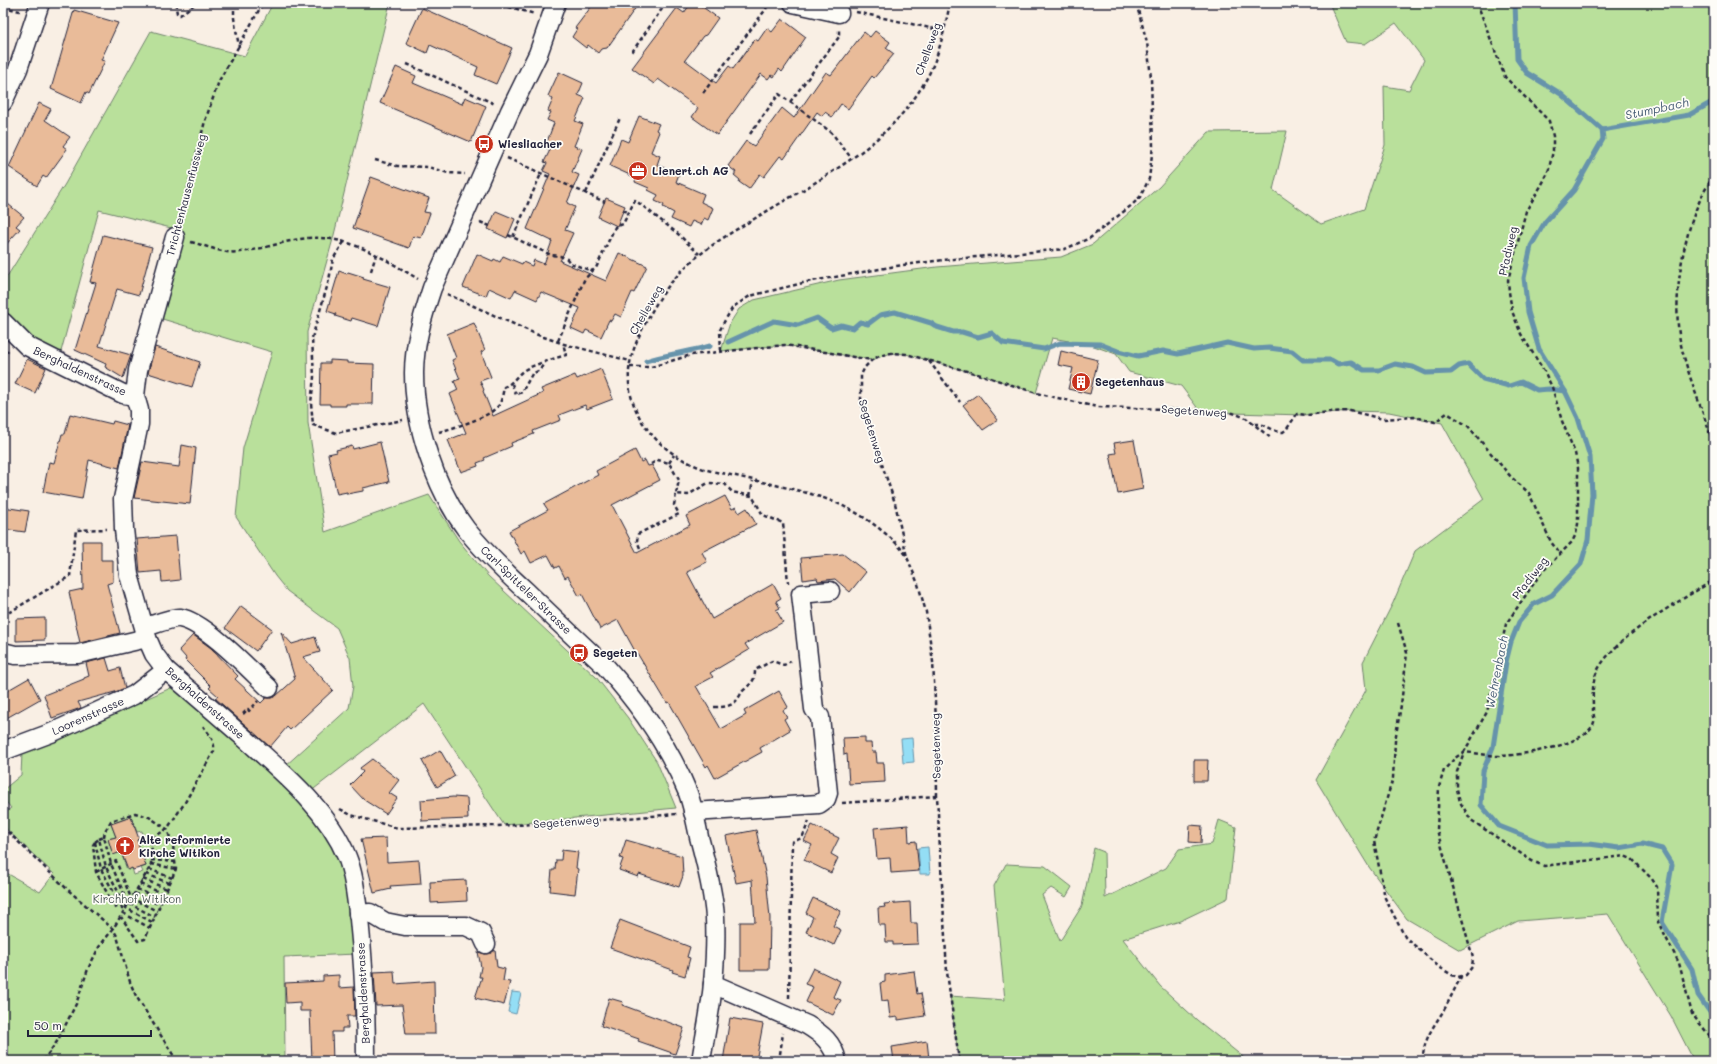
<svg xmlns="http://www.w3.org/2000/svg" width="1717" height="1064" font-family="Mali,sans-serif">
  <style>
    .green { fill: #b9e09b; stroke: #6e816b; fill-rule: evenodd }
    .water { fill: #94def5; stroke: #6693ab }
    .lines { fill: none; stroke-linecap: round; stroke-linejoin: round }
    .stream { stroke: #6693ab; stroke-width: 5 }
    .building { fill: #e9bb99; stroke: #22223b }
    .minor-casing { stroke: #22223b; stroke-width: 21 }
    .path { stroke: #22223b; stroke-width: 2.5; stroke-dasharray: 4 3; stroke-linecap: butt }
    .minor { stroke: #fdfcf7; stroke-width: 18 }
    .labels { text-anchor: middle; stroke-width: 3.5; stroke-linejoin: round; paint-order: stroke }
    .street-label { font-size: 11px; fill: #22223b; stroke: #fdfcf7 }
    .poi-label { font-size: 11px; font-weight: bold; fill: #22223b; stroke: #fdfcf7; text-anchor: start }
    .park-label { font-size: 11px; fill: #4f5b58; stroke: #fdfcf7 }
    .water-label { font-size: 12px; font-style: italic; fill: #445a73; stroke: #fdfcf7 }
  </style>
  <rect width="100%" height="100%" fill="#f9efe4"/>
  <filter id="ink" filterUnits="userSpaceOnUse"><feTurbulence type="fractalNoise" baseFrequency=".025" numOctaves="2"/><feDisplacementMap in="SourceGraphic" scale="8" xChannelSelector="R" yChannelSelector="G"/><feConvolveMatrix kernelMatrix="1 2 1 2 8 2 1 2 1" color-interpolation-filters="sRGB"/></filter>
  <g filter="url(#ink)">
    <g class="green">
      <path d="M273 3H390L333 239 307 332 308 423 325 532 429 495 459 541 488 576 596 677 628 718 657 762 676 808 504 825 424 704 310 792 284 767 349 708 353 686 350 658 337 628 287 591 275 576 236 517 243 448 272 352 159 318 183 231 99 210 59 359 30 343 3 315V283L65 184 151 31 245 56Z"/>
      <path d="M1329 3H1714V1061H1694L1671 1016 1608 914 1518 921 1460 950 1407 919 1369 867 1316 780 1366 690 1363 662 1393 603 1415 551 1484 499 1442 423 1389 412 1350 411 1303 415 1233 413 1199 410 1181 386 1129 372 1116 354 1091 345 1052 338 1036 393 988 377 906 354 891 353 872 360 785 345 721 351 730 323 739 309 754 300 839 280 937 267 1061 257 1093 244 1159 187 1209 132 1287 131 1273 190 1321 224 1364 209 1385 145 1384 86 1409 90 1424 60 1396 23 1365 44 1346 42Z"/>
      <path d="M173 687 287 788 316 817 331 841 345 869 357 954 284 957 285 1061H3V871L40 892 54 874 3 826V814L11 808 3 798V790L21 775 22 753ZM131 817 137 832 142 831 144 838 137 840 146 866 141 868 143 872 134 875 132 868 127 870 121 852 113 854 108 839 116 837 111 824Z"/>
      <path d="M1219 820 1236 827 1228 898 1180 921 1123 939 1160 986 1197 1020 1248 1061H959L950 996 1005 1000 994 886 1006 864 1045 866 1072 887 1066 897 1051 888 1042 895 1060 941 1082 906 1094 848 1104 852 1105 898 1166 868 1179 849 1212 844Z"/>
    </g>
    <g class="water">
      <path d="M912 738 914 762 903 763 901 739Z"/>
      <path d="M928 847 930 874H920L918 848Z"/>
      <path d="M512 992 521 993 516 1014 508 1012Z"/>
    </g>
    <g class="lines">
      <g class="stream">
        <path d="M1515 3 1517 59 1527 73 1561 94 1602 130 1603 139 1574 190 1545 222 1531 246 1524 278 1528 312 1539 349 1565 391 1578 418 1590 457 1592 494 1588 540 1581 564 1552 595 1534 604 1519 622 1511 642 1506 662 1493 747 1483 771 1481 805 1499 826 1547 845 1589 844 1619 848 1642 844 1662 849 1672 865 1662 922 1692 969 1698 995 1714 1018"/>
        <path d="M1602 130 1689 115 1714 101"/>
        <path d="M728 342 774 321 798 325 817 318 831 328 841 325 853 328 860 322 868 324 880 315 895 312 931 323 937 327 953 332H962L978 337 992 333 1003 343 1044 349 1060 343 1100 344 1118 351 1138 356 1163 351 1178 354 1227 343 1254 349 1269 348 1292 351 1303 360H1331L1338 364 1351 362 1364 370H1379L1395 364 1413 367 1426 373 1451 372 1459 366 1468 364 1483 379 1509 386 1521 382 1537 390 1549 389 1565 391"/>
        <path d="M646 361C667 354 689 352 710 346"/>
      </g>
    </g>
    <g class="building">
      <path d="M594 3H639L607 48 601 49 598 53 588 45 586 48 572 37 577 29 575 28Z"/>
      <path d="M691 3H697L718 18 706 35 703 36 685 60 716 83 729 66 733 69 755 39 758 41 767 28 772 32 782 19 806 37 782 72 779 69 774 77 771 75 768 79 761 74 717 135 692 117 698 108 658 79 654 84 632 68 677 8 684 13Z"/>
      <path d="M422 8 512 48 496 84 475 75 478 67 430 45 427 53 406 43Z"/>
      <path d="M74 10 118 23 101 60 105 61 89 94 86 92 81 103 51 89Z"/>
      <path d="M875 31 890 42 886 48 894 54 874 78 872 76 848 109 841 104 832 117 825 112 822 116 817 112 784 159 780 156 764 177 760 174 749 189 739 182 740 180 734 175 736 172 728 166 746 141 754 146 782 108 794 118 826 72 831 75 864 32 870 37Z"/>
      <path d="M396 67 416 76 413 83 462 104 465 97 486 106 471 142 380 103Z"/>
      <path d="M559 72 583 83 578 95 585 98 575 121 583 124 574 146 582 149 572 172 579 175 567 203 575 207 565 230 573 233 560 261 606 281 619 253 647 266 634 293 632 292 621 317 615 314 611 321 609 320 601 337 586 330 584 334 571 328 580 308 541 292 537 300 515 290 511 298 489 288 486 296 463 287 477 254 493 261 494 259 500 262 503 256 522 264 523 262 532 266 534 260 544 264 552 241 527 229 550 174 543 171 547 163 544 162 550 150 545 147 554 123 547 120 551 112 548 111 553 99 548 96Z"/>
      <path d="M39 103 51 109 45 120 70 137 63 146 67 149 46 178 43 176 37 186 9 167Z"/>
      <path d="M639 116 659 124 656 130 659 132 651 152 660 156 657 165 679 174 676 182 704 194 701 202 713 208 708 220 704 218 701 225 692 221 689 227 671 219 674 213 663 207 664 205 655 201 658 195 648 190 649 188 635 182 636 178 632 176 610 166 621 139 628 142Z"/>
      <path d="M371 177 429 198 424 212 430 213 421 238 413 236 409 248 353 228Z"/>
      <path d="M606 198 625 206 617 226 598 217Z"/>
      <path d="M3 200 24 217 16 226 20 229 3 248Z"/>
      <path d="M496 211 515 219 507 238 488 229Z"/>
      <path d="M103 235 152 247 139 295 117 289 99 346 131 355 123 378 105 367 106 364 75 350 96 283 90 282Z"/>
      <path d="M339 271 347 274 348 272 364 277 363 279 390 287 378 326 352 318 351 321 335 316 336 314 327 311Z"/>
      <path d="M474 323 485 350 481 352 491 377 480 381 484 390 483 391 493 416 543 393 541 389 575 375 577 379 601 369 613 399 587 409 585 405 559 415 561 420 533 431 534 434 511 443 512 446 484 458 485 460 477 463 478 466 461 472 448 440 466 433 450 394 458 390 454 381 460 379 452 360 456 358 447 334Z"/>
      <path d="M155 347 200 362 192 387 148 373Z"/>
      <path d="M1061 351 1098 360 1090 394 1068 389 1073 368 1058 365Z"/>
      <path d="M27 359 46 368 35 393 15 384Z"/>
      <path d="M330 360 347 361V363L374 364 373 404H346V406H330V404H320L321 363H330Z"/>
      <path d="M978 394 998 420 983 430 963 405Z"/>
      <path d="M70 414 112 424 113 421 128 425 119 468 89 460 82 499 43 492 49 462 54 463 62 434H65Z"/>
      <path d="M1134 440 1143 489 1118 494 1110 454 1116 453 1114 443Z"/>
      <path d="M380 442 389 482 363 488V491L347 494V492L337 494 328 454 337 452 336 450 352 446 353 449Z"/>
      <path d="M182 445 196 448 190 504 134 498 142 462 179 467Z"/>
      <path d="M635 450 641 462 645 460 648 466 652 465 660 480 612 505 637 553 690 525 686 516 725 496 732 509 736 507 739 513 747 508 756 524 702 552 707 562 687 572 712 619 773 584 781 598 776 601 780 608 776 610 783 622 745 644 749 650 710 673 713 677 696 686 721 729 746 715 744 711 779 691 788 707 783 710 787 717 784 719 790 730 760 748 762 752 715 778 708 765 706 767 669 702 667 703 637 653H636L618 620 600 629 582 594 579 596 568 576 565 578 559 566 555 568 548 555 531 563 525 551 521 554 509 531 548 510 544 504 598 475 596 471Z"/>
      <path d="M3 507 29 511 25 532 3 529Z"/>
      <path d="M176 536 180 580 162 582 161 571 140 573 137 539Z"/>
      <path d="M82 541H101V560H113V582L107 584 120 633 80 643 69 592 83 589Z"/>
      <path d="M843 554 866 572 850 592 835 579 818 581 817 578 803 580 801 558Z"/>
      <path d="M241 606 272 629 256 651 225 628Z"/>
      <path d="M45 618V640L16 641V619Z"/>
      <path d="M281 632 292 644 315 637 320 652 303 657 333 690 290 730 287 727 270 747 215 698 218 696 209 688 211 686 185 660 186 658 179 650 193 635 196 637 211 648 238 676 235 679 261 703 266 698H271L276 696 295 679Z"/>
      <path d="M106 658 110 671 120 668 125 688 115 692 78 702 81 708 52 718 44 695 84 679V678L89 676 86 663Z"/>
      <path d="M29 678 40 699 3 720V693Z"/>
      <path d="M865 737V743H871L872 752H876L877 763H884L885 782 849 784 847 754 844 755 843 738Z"/>
      <path d="M440 750 455 776 437 787 422 761Z"/>
      <path d="M372 759 399 780 389 793 397 798 386 814 364 800 350 785 363 772 360 768Z"/>
      <path d="M1194 760H1208L1207 781H1194Z"/>
      <path d="M453 797 467 798 468 819 422 821 421 800Z"/>
      <path d="M131 817 139 839 137 840 146 866 133 870 132 868 128 870 121 852 113 855 108 839 116 837 111 824Z"/>
      <path d="M812 825 839 838 831 854 838 858 831 873 804 860 812 845 804 841Z"/>
      <path d="M908 825 909 842 916 841 919 871 891 873 890 858 877 859 874 828Z"/>
      <path d="M1190 825 1202 826 1201 843 1189 842Z"/>
      <path d="M756 830 766 877 770 918 769 970H740V922H755L752 880 736 883 726 836Z"/>
      <path d="M386 838 387 862 419 860 421 884 390 886 391 889 374 893 361 839Z"/>
      <path d="M626 840 682 856 683 876 679 887 639 874 638 877 619 870 623 859 620 858Z"/>
      <path d="M562 850 578 852 576 868 578 869 575 894 550 891 552 870H555L556 860H561Z"/>
      <path d="M466 880 467 901 431 903 430 882Z"/>
      <path d="M813 898 841 911 833 926 841 930 834 945 806 932 813 917 806 913Z"/>
      <path d="M910 902 911 923H917L918 944 893 945V942H886L885 925H879L878 908 885 907 884 904Z"/>
      <path d="M620 920 690 947 687 957 690 958 685 976 672 972 673 970 610 948Z"/>
      <path d="M495 950 497 967 505 969 503 981 510 982 504 1005 475 998 482 977H479L481 967 478 952 485 954 491 953Z"/>
      <path d="M813 968 840 981 833 997 841 1000 833 1015 806 1002 813 987 805 984Z"/>
      <path d="M394 971 395 984 434 981 435 1034H406L402 1005 376 1006 374 972Z"/>
      <path d="M914 971 917 994 921 993 925 1016 898 1020V1017L890 1018 888 1000 882 1001 880 983 885 982V975Z"/>
      <path d="M339 975V988L354 987 355 1016H347L348 1028H342V1032H332L333 1061H312L310 1011H300V1002L286 1003 285 983 323 981V976Z"/>
      <path d="M609 998 623 1002 622 1005 684 1028 675 1054 638 1041 639 1039 601 1026Z"/>
      <path d="M730 1018 763 1024 756 1061H723Z"/>
      <path d="M927 1041 929 1059 927 1061H894L892 1047Z"/>
    </g>
    <g class="lines">
      <defs>
        <g id="minor">
          <path d="M556 3 538 54 510 111 432 288C423 315 414 344 414 373 414 424 435 488 466 529 484 552 505 572 527 592 553 617 579 642 606 667 639 704 669 746 688 793 693 807 696 822 699 837 706 863 713 890 715 917 716 939 715 962 713 983 711 1009 705 1035 701 1061"/>
          <path d="M793 3 839 13"/>
          <path d="M3 102 18 69 40 3"/>
          <path d="M175 237 138 370 135 396 139 410V424L123 499 124 529 129 575 147 638 154 654 166 670C194 694 222 718 250 743 287 776 328 811 347 857 355 877 356 899 359 919 364 967 366 1014 366 1061"/>
          <path d="M3 322 27 346 123 394 135 396"/>
          <path d="M145 627C153 625 173 617 180 618 205 622 250 670 269 688"/>
          <path d="M3 652 15 655 78 654 147 638"/>
          <path d="M3 751 51 733 134 695 166 670"/>
          <path d="M693 812 819 804 826 799 828 793 820 717 814 709 801 594 830 591"/>
          <path d="M358 914 370 913 385 922 405 926H466L481 933 486 944"/>
          <path d="M713 984 807 1025C822 1034 833 1043 837 1061"/>
        </g>
      </defs>
      <use href="#minor" class="minor-casing"/>
      <g class="path">
        <path d="M178 3 176 8 177 13 180 15 196 3"/>
        <path d="M234 3V18L239 47"/>
        <path d="M495 3 535 14"/>
        <path d="M1477 3 1505 77 1549 121 1553 136V151L1548 173 1541 186 1526 211 1508 280 1509 292 1512 311 1521 334 1544 371 1552 387 1562 421 1575 453 1578 468V524L1576 534 1572 542 1541 573 1506 624 1487 712 1464 752 1457 772V789L1460 802 1471 820 1532 861 1544 866 1624 856 1632 859 1652 879 1657 887 1658 922 1679 963 1692 1014 1714 1041"/>
        <path d="M3 7 20 11"/>
        <path d="M856 12 944 31"/>
        <path d="M632 52 666 3"/>
        <path d="M407 64 495 104"/>
        <path d="M703 93 766 9 768 3"/>
        <path d="M790 102 831 132 852 159"/>
        <path d="M750 134 779 94 790 102 839 37V30"/>
        <path d="M507 158 605 202"/>
        <path d="M375 160 397 166 428 167 448 173 465 174"/>
        <path d="M1714 176C1685 214 1670 299 1681 345 1689 380 1704 413 1714 446"/>
        <path d="M586 193 620 118"/>
        <path d="M623 210 628 212"/>
        <path d="M179 222 205 121 219 81 263 3"/>
        <path d="M480 222 490 226"/>
        <path d="M508 235 551 255 560 256 567 259 570 263 592 271"/>
        <path d="M513 237 541 174"/>
        <path d="M191 242C203 245 215 250 227 252 248 255 284 240 308 238 349 235 385 259 418 279"/>
        <path d="M344 242 333 259 329 280 312 338 314 377 311 403 313 425 336 433 403 420"/>
        <path d="M371 271 376 255"/>
        <path d="M447 294 538 335 564 344 630 361"/>
        <path d="M558 341 585 278C590 275 591 271 596 268L615 227 623 224 635 200 677 233 699 254"/>
        <path d="M721 351 720 330 724 322 733 307 750 296 807 282 896 266 943 260 1065 249 1090 238 1132 205 1140 197 1149 179 1153 146 1151 78 1147 42 1136 3"/>
        <path d="M3 358 8 350"/>
        <path d="M929 361 960 402"/>
        <path d="M630 367H651L691 355 785 345 871 360"/>
        <path d="M512 384 516 395 522 392 532 374 540 370 544 363"/>
        <path d="M1255 424C1266 423 1272 432 1283 432L1286 430 1297 414 1308 415 1328 412 1350 411 1383 419 1414 417 1435 422 1447 413 1468 426 1511 477 1529 493 1551 542 1560 554"/>
        <path d="M439 432C455 427 489 418 499 405 502 400 503 392 504 387 514 383 517 374 526 369 539 363 553 359 566 355L564 347V344"/>
        <path d="M669 463 674 455"/>
        <path d="M651 464 658 460 669 463 679 480 676 494"/>
        <path d="M750 496 753 481"/>
        <path d="M640 548 637 541 638 534 679 514 674 505 676 494 688 495 708 483 725 484 732 492 752 496 763 515 783 523 788 583"/>
        <path d="M906 555C899 545 891 538 881 530 870 521 858 513 845 507 816 492 768 484 736 476 722 473 706 471 694 465 654 448 622 408 630 363 634 344 643 327 652 311 678 265 710 245 754 219 819 179 893 145 929 74 940 52 945 27 950 3"/>
        <path d="M3 616 70 576 76 530 107 529"/>
        <path d="M1398 623 1407 653 1401 705 1395 741 1393 778 1374 841 1385 898 1405 937 1439 967 1452 975 1458 977 1466 975 1472 967 1473 958 1437 830 1439 787 1444 770 1455 758 1464 752C1475 753 1486 755 1497 756 1518 756 1588 746 1594 722 1595 718 1593 713 1593 710 1593 694 1591 680 1600 666 1622 632 1680 601 1714 580"/>
        <path d="M714 707C725 707 733 707 739 697 741 694 742 691 745 689 752 682 755 681 755 670L772 661 784 665 791 661"/>
        <path d="M243 714 248 709 249 711 258 701"/>
        <path d="M842 803 937 796"/>
        <path d="M340 809 351 815 398 828 496 826 576 822 677 814"/>
        <path d="M3 827 67 889 113 929 117 936 130 982 136 996 177 1061"/>
        <path d="M104 837 105 831 111 821 135 813 149 817 167 829 173 846 176 869 145 939 138 941 121 917"/>
        <path d="M99 839 104 837 111 864 128 903 155 917"/>
        <path d="M95 842 99 839 106 867 126 908 152 922"/>
        <path d="M95 842 101 869 121 905 123 913 150 928"/>
        <path d="M95 842 93 845 96 872 115 908 121 905"/>
        <path d="M151 854 175 855"/>
        <path d="M151 860 176 862"/>
        <path d="M151 864 176 869"/>
        <path d="M149 869 172 878"/>
        <path d="M96 872 116 861 131 898 157 911"/>
        <path d="M146 874 169 883"/>
        <path d="M143 879 167 889"/>
        <path d="M140 884 164 894"/>
        <path d="M137 889 162 900"/>
        <path d="M134 893 160 905"/>
        <path d="M789 998 792 842 802 838 809 821"/>
        <path d="M43 1061 58 1040 76 1004 88 969 99 947 113 929 149 869 151 864 152 838 167 829 184 804 214 751C215 740 209 734 203 726"/>
        <path d="M779 1061 783 1033"/>
        <path d="M959 1061 947 972 937 796 936 721 933 662 926 612 918 584 907 557 895 503 861 402V375L865 367 872 360 879 356 891 353 906 354 988 377 1036 393 1097 407 1199 410 1233 413 1246 418 1272 439"/>
        <path d="M1423 1061C1422 1041 1434 1026 1444 1010 1450 999 1455 988 1461 977"/>
      </g>
      <use href="#minor" class="minor"/>
    </g>
  </g>
  <defs>
    <symbol id="bus-disc" viewBox="-11 -11 22 22"><circle r="9.5" fill="#c8321e" stroke="#fdfcf7"/><path d="M-5-6H5V4H4V6H2V4H-2V6H-4V4H-5ZM-3.5-4V0h7V-4ZM-3.5 1.2v1.5H-2V1.2ZM2 1.2v1.5H3.5V1.2Z" fill="#fff"/></symbol>
    <symbol id="office-disc" viewBox="-11 -11 22 22"><circle r="9.5" fill="#c8321e" stroke="#fdfcf7"/><path d="M-6-3h4V-5.5h4V-3h4V5H-6ZM-1-4.5V-3h2v-1.5ZM-6 0V1H6V0Z" fill="#fff"/></symbol>
    <symbol id="building-disc" viewBox="-11 -11 22 22"><circle r="9.5" fill="#c8321e" stroke="#fdfcf7"/><path d="M-4-6H4V6H1V3H-1V6H-4ZM-2.5-4.3h1.7v1.8h-1.7ZM.8-4.3h1.7v1.8H.8ZM-2.5-1h1.7V.8h-1.7ZM.8-1h1.7V.8H.8Z" fill="#fff"/></symbol>
    <symbol id="church-disc" viewBox="-11 -11 22 22"><circle r="9.5" fill="#c8321e" stroke="#fdfcf7"/><path d="M-1.2-6h2.4v3.5h3.3v2.4h-3.3V6h-2.4V-.1h-3.3v-2.4h3.3Z" fill="#fff"/></symbol>
  </defs>
  <g fill-rule="evenodd">
    <use href="#bus-disc" x="473" y="133" width="22" height="22"/>
    <use href="#office-disc" x="627" y="160" width="22" height="22"/>
    <use href="#building-disc" x="1070" y="371" width="22" height="22"/>
    <use href="#bus-disc" x="568" y="642" width="22" height="22"/>
    <use href="#church-disc" x="114" y="835" width="22" height="22"/>
  </g>
  <g class="labels">
    <g class="street-label">
      <text transform="translate(928 49) rotate(-70)" y="4">Chelleweg</text>
      <text transform="translate(186 195) rotate(-75)" y="4">Trichtenhausenfussweg</text>
      <text transform="translate(1508 251) rotate(-77)" y="4">Pfadiweg</text>
      <text transform="translate(646 310) rotate(-60)" y="4">Chelleweg</text>
      <text transform="translate(80 371) rotate(25)" y="4">Berghaldenstrasse</text>
      <text transform="translate(1194 411) rotate(4)" y="4">Segetenweg</text>
      <text transform="translate(872 431) rotate(73)" y="4">Segetenweg</text>
      <text transform="translate(1530 578) rotate(-52)" y="4">Pfadiweg</text>
      <text transform="translate(526 590) rotate(44)" y="4">Carl-Spitteler-Strasse</text>
      <text transform="translate(205 703) rotate(42)" y="4">Berghaldenstrasse</text>
      <text transform="translate(88 716) rotate(-24)" y="4">Loorenstrasse</text>
      <text transform="translate(936 746) rotate(-91)" y="4">Segetenweg</text>
      <text transform="translate(566 822) rotate(-4)" y="4">Segetenweg</text>
      <text transform="translate(363 993) rotate(-93)" y="4">Berghaldenstrasse</text>
    </g>
    <g class="poi-label">
      <text x="498" y="148">Wiesliacher</text>
      <text x="652" y="175">Lienert.ch AG</text>
      <text x="1095" y="386">Segetenhaus</text>
      <text x="593" y="657">Segeten</text>
      <text x="139" y="844">Alte reformierte<tspan x="139" dy="13">Kirche Witikon</tspan></text>
    </g>
    <g class="park-label">
      <text x="137" y="903">Kirchhof Witikon</text>
    </g>
    <g class="water-label">
      <text transform="translate(1657 109) rotate(-12)" y="4">Stumpbach</text>
      <text transform="translate(1497 672) rotate(-79)" y="4">Wehrenbach</text>
    </g>
  </g>
  <rect width="1717" height="1064" fill="none" stroke="#fdfcf7" stroke-width="16"/>
  <rect x="8" y="8" width="1701" height="1048" fill="none" stroke="#22223b" stroke-width="1.5" filter="url(#ink)"/>
  <path d="M28 1030v6h123v-6" fill="none" stroke="#22223b" stroke-width="2"/>
  <text x="34" y="1030" font-size="12" fill="#22223b" stroke="#fdfcf7" stroke-width="3" paint-order="stroke">50 m</text>
</svg>
